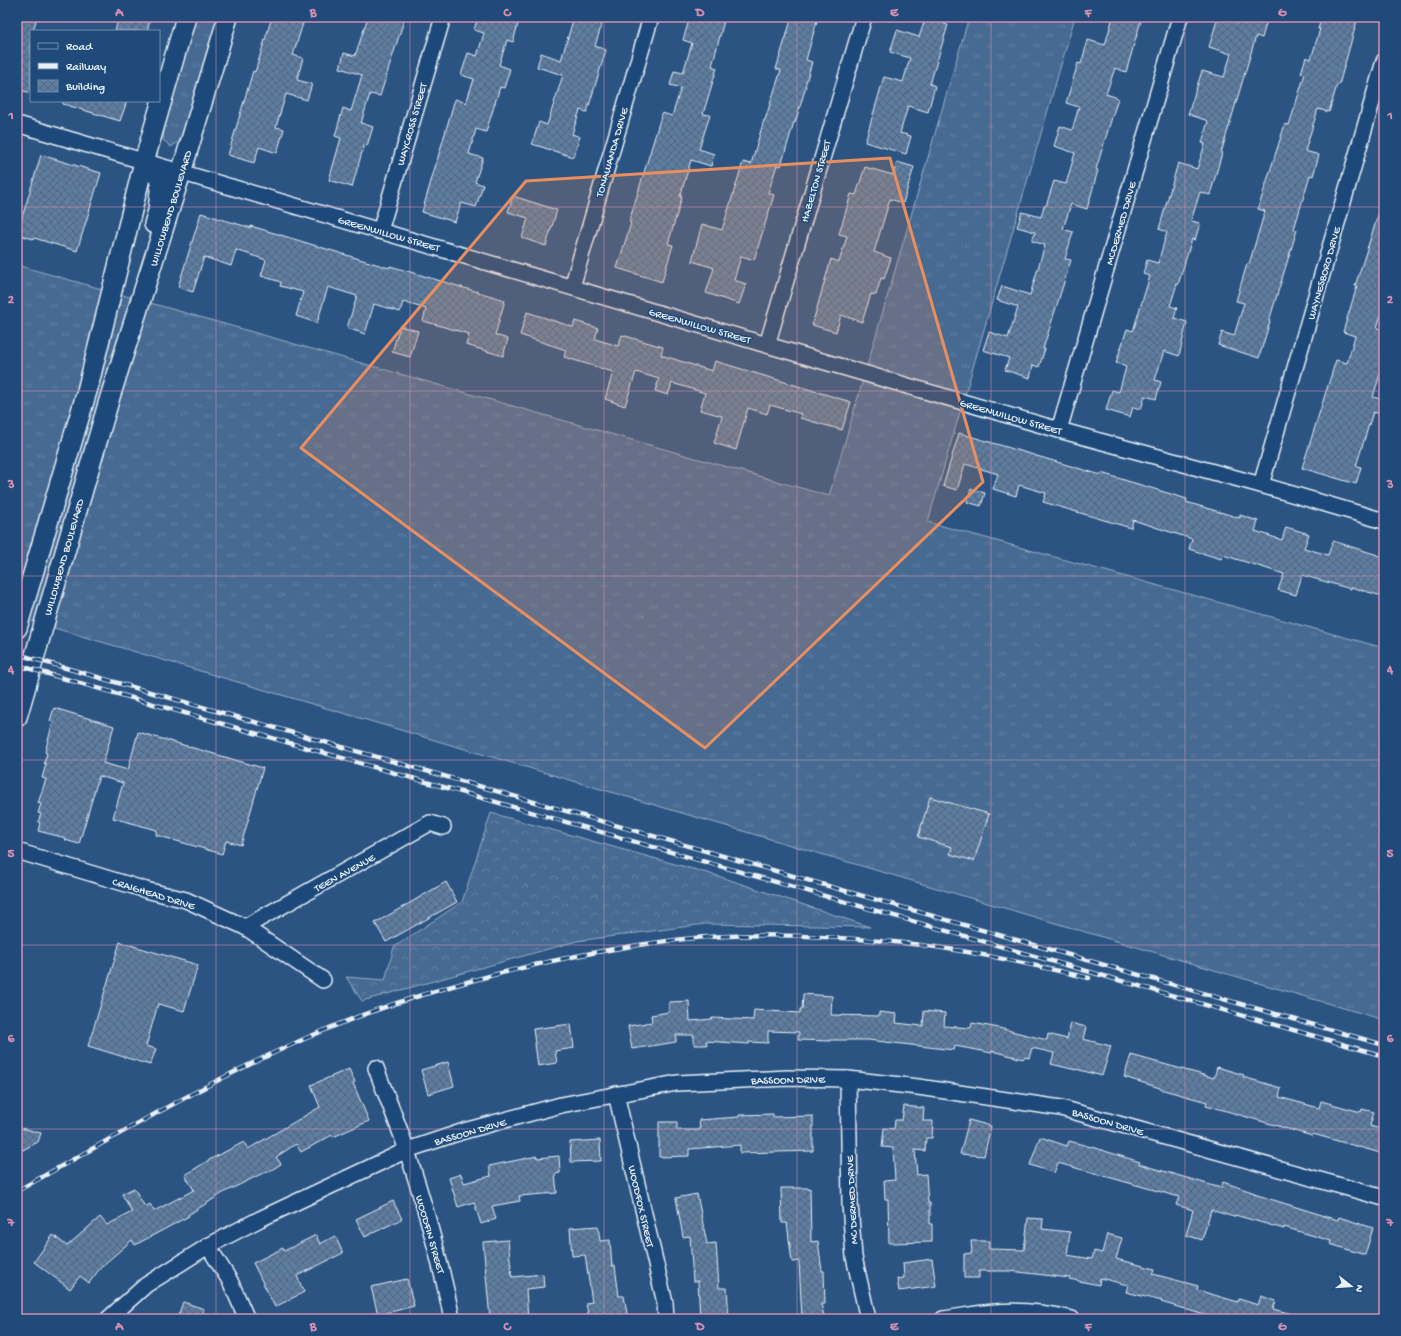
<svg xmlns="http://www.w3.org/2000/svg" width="1401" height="1336" font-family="'Gochi Hand',sans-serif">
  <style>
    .grass { fill: url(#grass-tufts); stroke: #98aec6 }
    .forest { fill: url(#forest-crowns); stroke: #98aec6 }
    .building { fill: url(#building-cross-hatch); stroke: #e8f1f8 }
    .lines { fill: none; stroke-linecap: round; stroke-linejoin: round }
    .minor-casing { stroke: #e8f1f8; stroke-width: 18 }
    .major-casing { stroke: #e8f1f8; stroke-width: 22 }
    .minor { stroke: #1f4a7a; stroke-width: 15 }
    .major { stroke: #1f4a7a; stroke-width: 19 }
    .rail-casing { stroke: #e8f1f8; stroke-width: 4.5 }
    .rail { stroke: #1f4a7a; stroke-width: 3; stroke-dasharray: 9; stroke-linecap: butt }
    .marked { fill: #e88e5f; fill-opacity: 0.2; stroke: #e88e5f; stroke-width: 3; stroke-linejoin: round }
    .grid { fill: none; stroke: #d78fb1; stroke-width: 1; stroke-opacity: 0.55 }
    .labels { text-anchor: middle; stroke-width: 3; stroke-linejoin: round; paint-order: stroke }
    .street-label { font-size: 11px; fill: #e8f1f8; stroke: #1f4a7a }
    .neatline { fill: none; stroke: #d78fb1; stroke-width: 1.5 }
    .grid-label { font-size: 13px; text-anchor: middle; font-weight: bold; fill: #d78fb1 }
  </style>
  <defs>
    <pattern id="grass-tufts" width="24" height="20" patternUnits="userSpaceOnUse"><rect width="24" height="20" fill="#476b93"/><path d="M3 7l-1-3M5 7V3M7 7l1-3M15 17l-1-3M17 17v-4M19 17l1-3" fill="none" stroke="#6281a3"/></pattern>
    <pattern id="forest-crowns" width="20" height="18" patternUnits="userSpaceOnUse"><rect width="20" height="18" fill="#476b93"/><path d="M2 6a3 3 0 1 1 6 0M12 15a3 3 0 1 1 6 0" fill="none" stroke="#6281a3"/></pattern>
    <pattern id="building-cross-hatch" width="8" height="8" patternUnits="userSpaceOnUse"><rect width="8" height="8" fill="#5d7da1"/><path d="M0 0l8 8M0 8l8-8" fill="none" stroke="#53657a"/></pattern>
  </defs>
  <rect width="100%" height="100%" fill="#2b5482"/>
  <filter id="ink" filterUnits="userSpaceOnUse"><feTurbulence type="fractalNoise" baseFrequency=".025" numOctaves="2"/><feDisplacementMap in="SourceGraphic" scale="8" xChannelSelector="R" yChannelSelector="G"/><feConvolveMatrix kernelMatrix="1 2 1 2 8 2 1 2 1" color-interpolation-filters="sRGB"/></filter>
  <g filter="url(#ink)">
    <g class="grass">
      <path d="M195 17H221L183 139 171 147 163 140 166 114Z"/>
      <path d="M969 17H1075L928 522 1384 648V1020L17 617V265L829 496Z"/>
    </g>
    <path class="forest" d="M491 813 718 876 870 927 705 924 577 941 362 1001 346 977 385 980 394 947 462 902Z"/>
    <g class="building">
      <path d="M17 17H37L33 31H31V93L17 89Z"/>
      <path d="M119 17H151L147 31H115Z"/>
      <path d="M272 17H305L293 55 303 58 297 80 312 84 307 100 286 94 276 127 284 129 277 153 259 147 254 163 228 155 253 71 255 72Z"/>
      <path d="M368 17H405L380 96 370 94 361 123 373 127 367 146 364 145 352 187 329 180 341 138 335 136 343 108 351 111 362 75 340 68 344 53 355 56Z"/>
      <path d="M478 17H520L513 42 507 40 499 65 510 69 504 88 500 87 486 132 476 129 469 154 483 158 475 182 483 185 476 207 461 203 455 222 422 212 455 99 466 103 474 79 461 75 468 53 477 56 484 33 474 30Z"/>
      <path d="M574 17H604L595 46 606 50 587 112 580 110 572 134 580 137 573 157 532 144 539 122 547 125 563 75 537 67 541 53 561 60Z"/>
      <path d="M690 17H725L712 66 717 68 703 114 710 115 699 149 714 154 711 166 691 160 680 197H682L668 244 673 245 662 282 617 268 631 223 629 222 662 113 672 116 681 88 670 85 674 71 683 73 692 43 683 40Z"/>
      <path d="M792 17H818L806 60 812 62 805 86H806L795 123 794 122 781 166 777 165 768 193 774 195 754 260 741 256 734 280 746 284 739 304 706 293 714 268 692 261 702 224 722 230 743 162 751 164 764 120H765L781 70 776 69Z"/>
      <path d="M926 17H946L944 24 948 25 930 84 935 86 928 112 908 106 900 133 911 136 906 154 865 142 884 77 903 82 910 58 890 52 897 30 919 37Z"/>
      <path d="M1113 17H1142L1126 72 1115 68 1106 94 1118 98 1096 169 1098 170 1087 209 1071 204 1063 229 1073 232 1065 259 1071 260 1043 349H1045L1039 367 1033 365 1030 378 1005 370 1009 358 983 350 989 332 1008 338 1018 307 997 300 1002 286 1030 295 1045 245 1032 241 1035 232 1017 227 1022 212 1041 217 1044 206H1046L1054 181 1066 184 1075 153 1054 146 1060 126 1072 130 1079 107 1066 103 1078 63 1081 64 1088 40 1105 45Z"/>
      <path d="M1218 17H1268L1262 38 1256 36 1221 153H1222L1210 195 1200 192 1191 221 1200 223 1195 240 1192 239 1178 285 1177 284 1170 306 1177 308 1174 318 1187 322 1179 356 1164 351 1155 380 1161 382 1156 399 1145 396 1141 409 1133 407 1130 417 1106 410 1112 390 1119 392 1126 367 1116 363 1127 329 1133 331 1150 276 1143 274 1147 260 1158 263 1167 232 1159 229 1178 163 1197 169 1205 144 1202 143 1208 121 1188 114 1202 71 1224 77 1231 54 1209 47Z"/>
      <path d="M1322 17H1358L1339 85H1337L1329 112 1318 109 1305 151 1319 155 1313 176 1310 175 1294 229 1297 230 1269 321H1270L1259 358 1218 345 1222 332 1234 336 1244 303 1236 301 1247 264H1249L1265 211 1258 209 1285 124 1289 125 1305 74 1301 73 1306 57 1311 59 1320 29H1318Z"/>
      <path d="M63 101H127L120 121 63 104Z"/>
      <path d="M41 155 101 173 77 251 34 238 33 239 17 234Z"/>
      <path d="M897 162 914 167 903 203 890 199 874 252 891 258 884 279 881 278 876 295 871 294 862 322 841 315 836 332 812 325 831 259 839 262 847 236 839 234 851 194 856 195 865 167 893 175Z"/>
      <path d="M513 196 557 210 546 246 522 238 528 218 508 212Z"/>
      <path d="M1381 206H1384V304L1377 328 1384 330V361L1373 397 1384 400V415L1373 412 1356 466 1361 467 1356 484 1302 468 1336 360 1347 363 1355 336 1343 332 1357 286H1355Z"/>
      <path d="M201 213 251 228V226L389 268 390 266 505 300 495 335 508 339 503 356 466 345 469 334 423 321 426 309 403 302 400 312 374 304 365 334 347 328 357 296 328 287 317 323 296 316 303 292 280 286 281 282 261 276 266 260 236 250 231 266 204 257 193 292 178 287Z"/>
      <path d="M527 312 573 327 575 321 598 328 595 339 618 346 622 335 663 347 661 355 712 371 715 361 851 402 842 430 800 418 801 414 770 405 767 414 748 408 736 450 714 443 722 416 700 410 705 393 672 383 668 395 655 391 659 379 636 372 625 406 605 399 613 372 564 357 566 350 520 335Z"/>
      <path d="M400 326 418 331 410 357 392 352Z"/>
      <path d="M959 433 1101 475V473L1151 488 1187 499 1186 502 1240 518V515L1258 521 1255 531 1282 540 1286 527 1309 534 1304 548 1328 555 1333 541 1384 557V588L1382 596 1351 587V589L1302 575 1296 595 1278 590 1284 574 1223 555 1221 559 1189 549 1192 539 1133 520 1131 528 1043 502 1046 493 1019 485 1016 496 993 489 998 474 965 464 957 490 943 486Z"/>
      <path d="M971 489 985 493 981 506 967 502Z"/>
      <path d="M54 708 114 726 103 763 128 770 138 732 263 768 241 845 226 841 222 854 156 835 157 830 113 818 123 783 99 776 79 844 65 840 66 838 38 831 40 823 38 822 41 814 38 813 41 804 38 803 46 779 42 778 46 764 44 763 47 753 45 752 53 722 50 721Z"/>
      <path d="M930 797 989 814 974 861 950 854 952 847 918 837Z"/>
      <path d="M446 882 457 902 386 942 375 923Z"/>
      <path d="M120 942 198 965 184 1011 158 1004 146 1046 156 1049 150 1065 88 1046Z"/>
      <path d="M803 994 832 996 831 1015 879 1016V1012L897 1014 896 1023 923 1026 924 1011 945 1013 944 1026 971 1028 972 1023 999 1028 1047 1040 1048 1034 1067 1039 1071 1023 1086 1027 1083 1039 1111 1046 1102 1076 1076 1069V1070L1051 1064 1054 1053 1032 1048 1029 1058 1024 1057 1023 1059 992 1051V1053L955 1046 954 1050 868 1040H830V1041L798 1040 799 1032 768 1031V1043L749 1042V1044L706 1041 707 1045H694V1035H676V1042L632 1049 628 1026 652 1022 651 1015 669 1012V1002L689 1001 690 1021 712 1019V1018L753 1020 754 1010 800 1013V1009H802Z"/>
      <path d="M571 1024 574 1048 555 1051 557 1063 538 1066 533 1029Z"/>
      <path d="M1131 1055 1214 1078 1217 1067 1244 1075 1243 1077 1281 1088 1279 1097 1319 1108 1321 1101 1361 1112 1362 1109 1374 1112 1370 1126 1384 1130V1154L1313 1134 1312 1136 1206 1105 1207 1102 1160 1089V1088L1124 1077Z"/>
      <path d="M448 1062 454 1086 428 1094 421 1070Z"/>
      <path d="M349 1069 355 1082 353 1083 369 1121 333 1137 332 1135 301 1152 296 1144 276 1157 281 1164 268 1172 267 1171 223 1193 188 1215 189 1216 135 1245 132 1240 101 1267 89 1283 80 1276 70 1289 34 1262 53 1235 67 1246 100 1217 107 1225 132 1212 122 1194 134 1188 145 1207 150 1204 154 1211 194 1190 185 1175 209 1160 244 1142 248 1149 320 1107 311 1085Z"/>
      <path d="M904 1106 924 1108 923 1121H933L932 1138H926L925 1151 915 1150 917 1175 926 1174 928 1203H930V1224H932V1242L889 1243 888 1199H885L884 1181 895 1180 893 1148 882 1147 884 1128 894 1129 895 1120H902Z"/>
      <path d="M773 1114V1117L813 1116V1151L740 1153V1145L689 1149V1156L659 1157V1122H677V1130H700L699 1120 739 1117V1115Z"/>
      <path d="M969 1120 991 1126 984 1156 960 1154Z"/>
      <path d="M17 1127 41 1133 38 1142 17 1153Z"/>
      <path d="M1040 1137 1067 1146 1069 1141 1095 1148 1140 1162 1139 1164 1221 1188 1223 1182 1255 1193 1254 1194 1338 1220 1339 1217 1373 1228 1365 1255 1330 1244 1331 1241 1284 1227V1229L1235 1215 1234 1217 1211 1210 1202 1240 1186 1235 1193 1210 1176 1205 1179 1197 1058 1163 1054 1173 1030 1165Z"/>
      <path d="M600 1140 601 1161 571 1162 570 1142Z"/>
      <path d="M537 1156V1158L559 1156 560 1173 555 1174 557 1193 519 1196 520 1201 492 1206 496 1219 481 1224 474 1202 458 1207 449 1178 461 1174 464 1183 491 1176 489 1166Z"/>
      <path d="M781 1188H810L811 1242 818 1241 822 1271H824L825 1304H821L825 1319H802L799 1261 792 1262 787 1223H782Z"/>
      <path d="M697 1194 707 1244 716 1243 719 1288H727L729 1319H700L698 1281H693L690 1236 683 1237 676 1198Z"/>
      <path d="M393 1201 402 1219 365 1237 356 1219Z"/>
      <path d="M1028 1218 1043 1219 1042 1229 1070 1232 1067 1255 1092 1259 1094 1251 1102 1253 1107 1234 1122 1238 1116 1259 1155 1269 1153 1274 1198 1286 1197 1290 1238 1302 1239 1299 1258 1305 1261 1296 1276 1301 1273 1309 1296 1315V1319H1218L1161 1302 1162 1301 1126 1292 1128 1285 1100 1278 1099 1285 1069 1279 1070 1278 1010 1271H979V1278H964V1254L972 1253 971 1241H989V1249L1024 1250Z"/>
      <path d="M598 1226 600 1241 610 1240 612 1266H615L619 1296H624L628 1319H589L586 1303 592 1302 585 1255 572 1256 570 1228Z"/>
      <path d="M316 1235 320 1244 335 1236 343 1253 297 1276 304 1292 275 1307 253 1263 283 1248 284 1251Z"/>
      <path d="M508 1240 512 1277 543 1274 544 1287 526 1289 528 1319H490L483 1242Z"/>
      <path d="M932 1259 936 1286 899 1291 897 1279 904 1278 903 1263Z"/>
      <path d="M407 1279 414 1306 378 1315 371 1287Z"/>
      <path d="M183 1302 204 1309 201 1319H177Z"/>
    </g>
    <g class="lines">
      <defs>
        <g id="minor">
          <path d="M17 124 767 345 1059 430 1261 485 1384 521"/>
          <path d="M380 231 443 17"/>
          <path d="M572 287 651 17"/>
          <path d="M767 345 864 17"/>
          <path d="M1059 430 1180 17"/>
          <path d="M1261 485 1384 61"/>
          <path d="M17 851 146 890 186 900 245 927 323 980"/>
          <path d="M245 927 430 823 443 827"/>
          <path d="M376 1068C386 1096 398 1123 407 1151 425 1206 441 1262 452 1319"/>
          <path d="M848 1079 850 1204 854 1257 868 1319"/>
          <path d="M616 1094 665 1303 666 1319"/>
          <path d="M208 1246 230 1281 247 1319"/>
          <path d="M108 1319 146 1285 208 1246 260 1219 407 1150 464 1131 561 1105 677 1083 788 1078 848 1079 918 1087 1061 1108 1384 1198"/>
          <path d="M943 1319C960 1317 978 1313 995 1312 1020 1310 1048 1313 1072 1319"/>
        </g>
        <g id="major">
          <path d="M144 162 161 180 158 211 154 224"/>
          <path d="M17 628 87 391 144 162 186 17"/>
          <path d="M17 717 110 397 181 173 228 17"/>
        </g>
      </defs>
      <use href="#minor" class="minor-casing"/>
      <use href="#major" class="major-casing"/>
      <use href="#minor" class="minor"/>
      <use href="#major" class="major"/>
      <defs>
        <g id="rail">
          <path d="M17 654 1384 1045"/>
          <path d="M17 665 1384 1056"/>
          <path d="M17 1191C116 1136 213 1078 318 1033 377 1007 438 989 501 973 561 958 622 946 684 939 754 932 825 936 894 942 959 948 1025 963 1089 978"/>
        </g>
      </defs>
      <use href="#rail" class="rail-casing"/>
      <use href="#rail" class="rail"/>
    </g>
  </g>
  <path class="marked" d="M890 158 983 482 705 748 301 448 526 181Z"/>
  <path class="grid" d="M216 17V1319M410 17V1319M604 17V1319M797 17V1319M991 17V1319M1185 17V1319M17 207H1384M17 391H1384M17 576H1384M17 760H1384M17 945H1384M17 1129H1384"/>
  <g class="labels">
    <g class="street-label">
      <text transform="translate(411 124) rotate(-74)" y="4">WAYCROSS STREET</text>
      <text transform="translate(611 152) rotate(-74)" y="4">TONAWANDA DRIVE</text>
      <text transform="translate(815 181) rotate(-74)" y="4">HAZELTON STREET</text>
      <text transform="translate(170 208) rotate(-73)" y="4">WILLOWBEND BOULEVARD</text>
      <text transform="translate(1120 223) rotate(-74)" y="4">MCDERMED DRIVE</text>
      <text transform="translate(389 233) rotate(16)" y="4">GREENWILLOW STREET</text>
      <text transform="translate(1323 273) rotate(-74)" y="4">WAYNESBORO DRIVE</text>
      <text transform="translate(700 325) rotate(16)" y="4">GREENWILLOW STREET</text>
      <text transform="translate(1011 416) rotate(16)" y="4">GREENWILLOW STREET</text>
      <text transform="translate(63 557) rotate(-74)" y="4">WILLOWBEND BOULEVARD</text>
      <text transform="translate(344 872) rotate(-29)" y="4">TEEN AVENUE</text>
      <text transform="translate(154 893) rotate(17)" y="4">CRAIGHEAD DRIVE</text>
      <text transform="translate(788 1079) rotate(-1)" y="4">BASSOON DRIVE</text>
      <text transform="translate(1108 1121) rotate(16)" y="4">BASSOON DRIVE</text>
      <text transform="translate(470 1131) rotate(-16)" y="4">BASSOON DRIVE</text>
      <text transform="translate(851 1200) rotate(-93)" y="4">MC DERMED DRIVE</text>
      <text transform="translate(642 1206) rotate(77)" y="4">WOODFOX STREET</text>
      <text transform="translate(431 1234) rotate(74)" y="4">WOODFIN STREET</text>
    </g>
  </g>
  <rect width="1401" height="1336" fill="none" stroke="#1f4a7a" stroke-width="44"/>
  <rect x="30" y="30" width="130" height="72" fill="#1f4a7a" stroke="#6f8dac"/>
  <rect x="38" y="43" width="20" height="6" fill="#1f4a7a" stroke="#6f8dac"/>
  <text x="66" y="50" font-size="12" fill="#e8f1f8">Road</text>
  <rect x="38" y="63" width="20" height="6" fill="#e8f1f8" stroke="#6f8dac"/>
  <text x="66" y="70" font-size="12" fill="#e8f1f8">Railway</text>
  <rect x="38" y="80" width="20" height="12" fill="url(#building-cross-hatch)" stroke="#6f8dac"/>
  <text x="66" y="90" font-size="12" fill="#e8f1f8">Building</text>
  <g transform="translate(1351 1286) rotate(107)" stroke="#1f4a7a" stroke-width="3" paint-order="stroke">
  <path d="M0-3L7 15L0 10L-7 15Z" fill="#e8f1f8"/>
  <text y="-6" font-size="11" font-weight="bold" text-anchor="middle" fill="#e8f1f8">N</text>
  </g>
  <rect x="22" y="22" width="1357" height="1292" class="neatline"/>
  <g class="grid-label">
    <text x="119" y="16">A</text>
    <text x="313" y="16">B</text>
    <text x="507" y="16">C</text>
    <text x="700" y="16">D</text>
    <text x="894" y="16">E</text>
    <text x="1088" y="16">F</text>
    <text x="1282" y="16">G</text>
    <text x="11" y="119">1</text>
    <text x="1390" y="119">1</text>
    <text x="11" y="303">2</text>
    <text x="1390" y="303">2</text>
    <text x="11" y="488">3</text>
    <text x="1390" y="488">3</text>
    <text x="11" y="673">4</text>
    <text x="1390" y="673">4</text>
    <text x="11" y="857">5</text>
    <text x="1390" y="857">5</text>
    <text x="11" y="1042">6</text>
    <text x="1390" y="1042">6</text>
    <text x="11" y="1226">7</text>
    <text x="1390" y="1226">7</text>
    <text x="119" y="1330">A</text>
    <text x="313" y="1330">B</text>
    <text x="507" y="1330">C</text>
    <text x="700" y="1330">D</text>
    <text x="894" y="1330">E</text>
    <text x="1088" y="1330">F</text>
    <text x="1282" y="1330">G</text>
  </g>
</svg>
